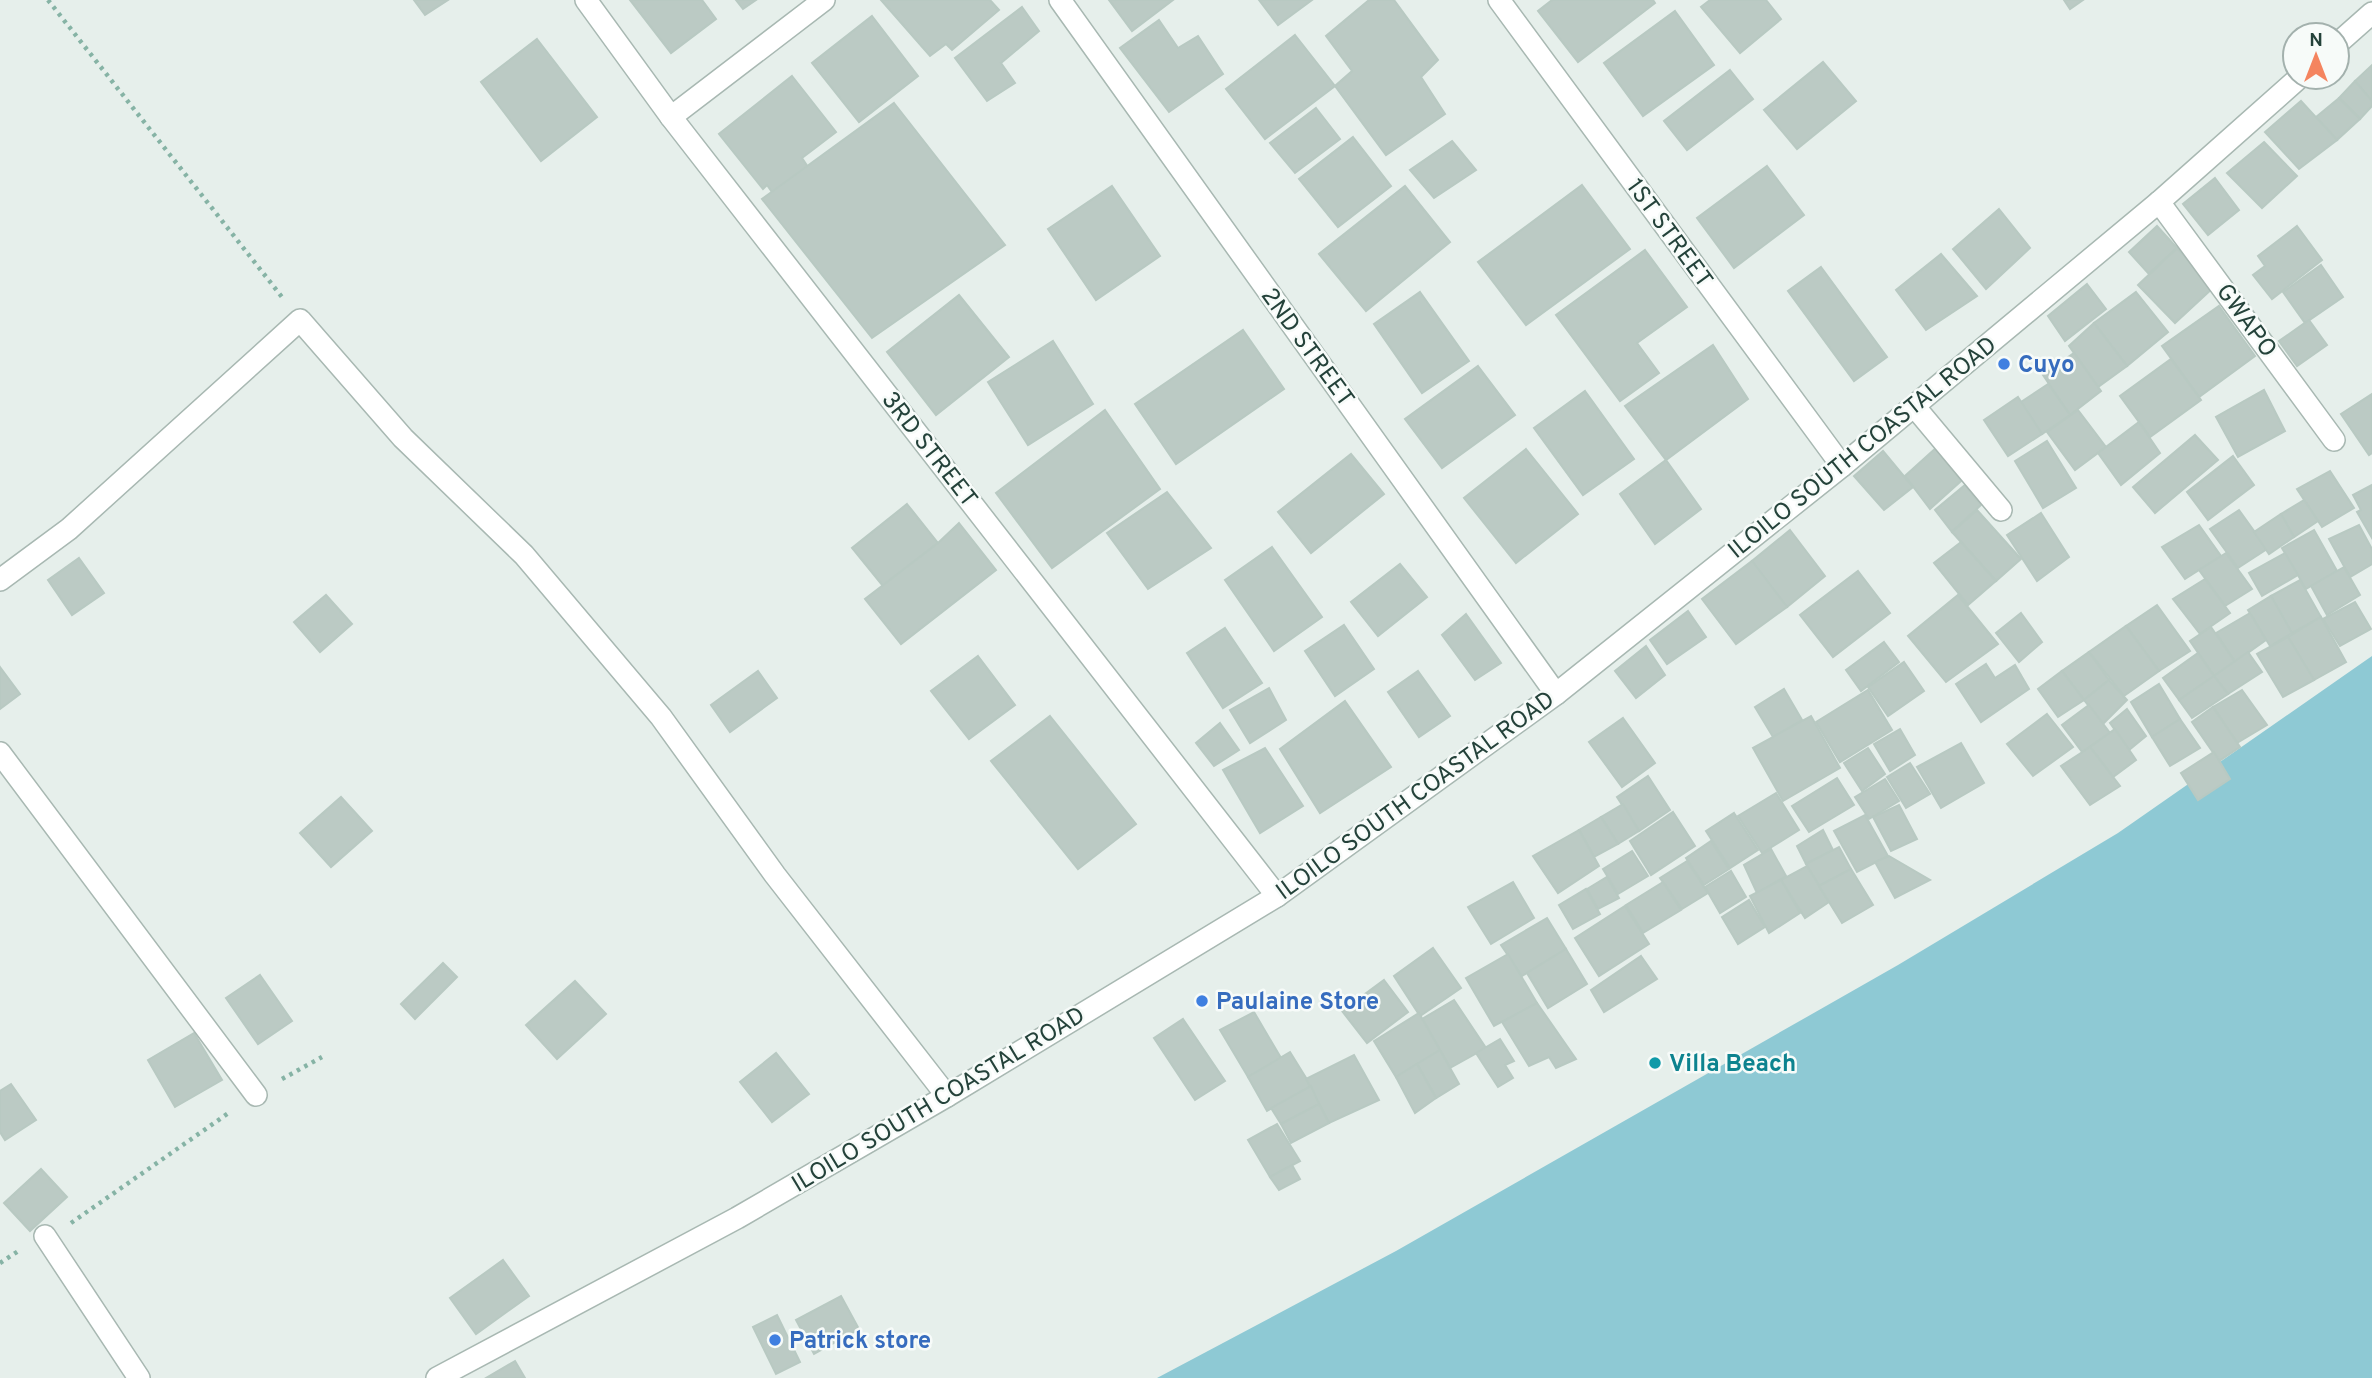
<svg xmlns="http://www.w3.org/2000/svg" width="2372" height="1378" font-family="Overpass,sans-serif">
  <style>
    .water { fill: #8ec9d4 }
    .building { fill: #bbcac4; stroke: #b8c9c2; stroke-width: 2 }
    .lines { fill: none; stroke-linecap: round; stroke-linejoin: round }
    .minor-casing { stroke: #a8b8b2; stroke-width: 24 }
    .path { stroke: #86b3a5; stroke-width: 4.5; stroke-dasharray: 3.5 5; stroke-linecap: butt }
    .minor { stroke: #fff; stroke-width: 21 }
    .shop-dot { fill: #3f7fe0; stroke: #f7fbf9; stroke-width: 2.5 }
    .culture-dot { fill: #0f9aa8; stroke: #f7fbf9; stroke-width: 2.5 }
    .labels { text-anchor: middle; stroke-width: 5; stroke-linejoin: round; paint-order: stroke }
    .street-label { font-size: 24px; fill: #24423a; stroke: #f7fbf9 }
    .shop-label { font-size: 24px; font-weight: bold; fill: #366cbe; stroke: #f7fbf9; text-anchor: start }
    .culture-label { font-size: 24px; font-weight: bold; fill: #0d838f; stroke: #f7fbf9; text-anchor: start }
  </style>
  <rect width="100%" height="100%" fill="#e6efeb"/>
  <path class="water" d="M2372 656V1378H1157L1396 1251 1898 965 2118 833Z"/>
  <g class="building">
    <path d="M414 0H448L425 15Z"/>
    <path d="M630 0H702L716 19 671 53Z"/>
    <path d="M736 0H756L743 9Z"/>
    <path d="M881 0H990L999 10 952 50 946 44 930 56Z"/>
    <path d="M1109 0H1173L1132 31Z"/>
    <path d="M1259 0H1312L1278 25Z"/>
    <path d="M1369 0H1394L1438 60 1421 77 1445 114 1386 155 1335 86 1352 71 1326 36Z"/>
    <path d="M1552 0H1653L1655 3 1578 62 1538 11Z"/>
    <path d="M1710 0H1766L1781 19 1740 53 1701 7Z"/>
    <path d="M2064 0H2083L2070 9Z"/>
    <path d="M1022 7 1039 31 1001 63 1015 83 987 101 955 58Z"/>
    <path d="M1675 11 1714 65 1643 116 1604 63Z"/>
    <path d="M872 16 918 76 859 122 812 63Z"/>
    <path d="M1159 20 1178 48 1198 36 1223 74 1169 112 1120 48Z"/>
    <path d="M1295 35 1335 86 1265 139 1226 89Z"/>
    <path d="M537 39 597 117 541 161 481 82Z"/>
    <path d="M1823 62 1856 101 1797 149 1764 110Z"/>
    <path d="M2372 65V101L2355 81Z"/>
    <path d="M1730 70 1753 99 1687 150 1664 121Z"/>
    <path d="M792 76 836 132 802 158 808 167 772 192 767 185 763 189 719 134Z"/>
    <path d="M2355 81 2372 101V106L2360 119 2339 98Z"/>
    <path d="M2339 98 2360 119 2337 140 2316 117Z"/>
    <path d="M2301 101 2337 140 2299 169 2265 132Z"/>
    <path d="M894 103 1005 245 872 338 762 199Z"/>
    <path d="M1316 108 1340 139 1295 173 1270 143Z"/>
    <path d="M1353 137 1391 186 1338 227 1299 179Z"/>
    <path d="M1452 141 1476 170 1434 198 1410 170Z"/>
    <path d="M2264 142 2297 176 2262 208 2227 173Z"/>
    <path d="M1767 166 1804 215 1734 268 1697 218Z"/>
    <path d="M2215 178 2239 210 2208 235 2183 204Z"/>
    <path d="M1582 185 1630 249 1526 325 1478 262Z"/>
    <path d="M1112 186 1160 256 1096 300 1048 229Z"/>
    <path d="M1405 186 1450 242 1366 311 1319 254Z"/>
    <path d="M1999 209 2030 248 1986 289 1953 249Z"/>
    <path d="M2157 226 2177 248 2149 274 2129 252Z"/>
    <path d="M2297 226 2322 260 2272 299 2253 275 2265 266 2258 256Z"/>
    <path d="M2177 248 2214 287 2175 323 2138 285Z"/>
    <path d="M1645 250 1687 307 1637 343 1659 373 1620 401 1556 315Z"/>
    <path d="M1941 254 1977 296 1926 330 1896 290Z"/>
    <path d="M2321 265 2343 297 2305 323 2283 292Z"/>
    <path d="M1821 267 1887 357 1854 381 1788 291Z"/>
    <path d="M2087 284 2106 309 2065 341 2048 316Z"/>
    <path d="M1420 292 1469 361 1422 393 1374 324Z"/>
    <path d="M2136 292 2168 332 2127 366 2094 323Z"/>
    <path d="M959 295 1009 357 936 415 887 352Z"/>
    <path d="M2219 306 2255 356 2199 397 2162 346Z"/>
    <path d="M2309 320 2327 345 2297 366 2279 341Z"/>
    <path d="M2094 323 2127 366 2098 387 2069 346Z"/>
    <path d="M1243 330 1284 389 1176 464 1135 404Z"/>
    <path d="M1053 341 1093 404 1028 445 988 382Z"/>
    <path d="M1713 345 1748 399 1666 460 1625 406Z"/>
    <path d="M2074 353 2101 391 2070 415 2043 375Z"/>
    <path d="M2171 359 2201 400 2150 437 2120 396Z"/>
    <path d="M1478 366 1515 415 1442 468 1405 419Z"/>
    <path d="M2048 384 2070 415 2042 434 2021 402Z"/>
    <path d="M2264 390 2285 431 2238 457 2216 417Z"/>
    <path d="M1585 391 1634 459 1583 495 1534 428Z"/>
    <path d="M2372 394V453L2369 455 2341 414Z"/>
    <path d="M2018 397 2042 434 2008 456 1984 420Z"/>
    <path d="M1105 410 1160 489 1052 568 996 493Z"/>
    <path d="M2078 410 2106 447 2075 470 2047 432Z"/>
    <path d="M2139 422 2160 453 2121 485 2098 453Z"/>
    <path d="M2195 435 2218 460 2155 513 2133 487Z"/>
    <path d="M2047 441 2076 488 2043 508 2015 461Z"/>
    <path d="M1937 447 1961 481 1930 509 1905 476Z"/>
    <path d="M1526 449 1578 514 1516 563 1464 498Z"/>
    <path d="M1883 451 1913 487 1884 510 1854 476Z"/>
    <path d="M1351 454 1384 494 1311 553 1278 512Z"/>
    <path d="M2233 456 2254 485 2208 520 2187 492Z"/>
    <path d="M1666 460 1701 509 1655 544 1620 494Z"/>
    <path d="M2330 471 2354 508 2322 527 2297 489Z"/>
    <path d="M1965 485 1981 505 1952 532 1935 510Z"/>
    <path d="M2372 485V538L2357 512 2361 510 2353 495Z"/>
    <path d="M1167 492 1211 548 1148 589 1107 533Z"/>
    <path d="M2304 500 2318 521 2294 537 2281 514Z"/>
    <path d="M907 504 938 543 883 586 852 548Z"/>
    <path d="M1977 510 2021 559 1996 581 1952 532Z"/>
    <path d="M2239 510 2267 549 2238 568 2210 529Z"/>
    <path d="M2041 513 2069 557 2037 581 2007 535Z"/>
    <path d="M2281 514 2294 537 2269 554 2254 532Z"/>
    <path d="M959 523 996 570 901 644 865 599 938 543Z"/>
    <path d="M2199 525 2221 556 2185 579 2162 547Z"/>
    <path d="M2359 525 2372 549V564L2350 577 2329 539Z"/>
    <path d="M1790 530 1825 576 1787 607 1752 561Z"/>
    <path d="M2314 530 2337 571 2306 589 2282 548Z"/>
    <path d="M1961 542 1996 581 1968 605 1934 563Z"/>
    <path d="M1272 547 1322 617 1274 651 1225 580Z"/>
    <path d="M2226 553 2252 589 2225 606 2199 570Z"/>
    <path d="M2285 553 2298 575 2262 596 2249 573Z"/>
    <path d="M79 558 104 593 72 615 48 580Z"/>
    <path d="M1752 561 1787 607 1736 644 1702 599Z"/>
    <path d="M1400 564 1427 597 1378 636 1351 602Z"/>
    <path d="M2344 567 2360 595 2327 615 2311 586Z"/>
    <path d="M1858 571 1890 613 1833 657 1800 615Z"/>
    <path d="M2205 579 2230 613 2200 634 2173 599Z"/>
    <path d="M2300 580 2321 617 2292 633 2271 596Z"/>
    <path d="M326 595 352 624 320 652 294 622Z"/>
    <path d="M1958 595 1998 644 1946 682 1908 636Z"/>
    <path d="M2271 596 2292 633 2270 646 2248 610Z"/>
    <path d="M2355 602 2371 629 2340 646 2323 619Z"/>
    <path d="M2157 605 2190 651 2159 671 2126 626Z"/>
    <path d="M1688 611 1706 637 1667 664 1650 640Z"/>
    <path d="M2021 613 2042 642 2019 662 1996 633Z"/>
    <path d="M2250 613 2266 640 2235 662 2216 633Z"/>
    <path d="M1466 614 1501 663 1475 680 1442 635Z"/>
    <path d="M2321 617 2346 662 2314 680 2288 637Z"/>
    <path d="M1344 625 1374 669 1335 696 1305 651Z"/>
    <path d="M2126 626 2159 671 2124 696 2089 652Z"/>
    <path d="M2211 627 2235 662 2214 676 2190 641Z"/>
    <path d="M1225 628 1262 683 1223 708 1187 653Z"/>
    <path d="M2288 637 2314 680 2283 697 2257 654Z"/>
    <path d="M1884 642 1899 662 1861 691 1846 670Z"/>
    <path d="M1646 646 1665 675 1636 698 1615 671Z"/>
    <path d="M2089 652 2109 680 2084 700 2062 671Z"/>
    <path d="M2248 652 2262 672 2228 694 2214 676Z"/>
    <path d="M2198 653 2214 676 2179 700 2163 678Z"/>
    <path d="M978 656 1015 705 969 739 931 691Z"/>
    <path d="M1904 662 1924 691 1888 716 1868 687Z"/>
    <path d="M1986 664 1995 678 2015 665 2029 689 1981 722 1956 684Z"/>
    <path d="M0 667 20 694 0 709Z"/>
    <path d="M758 671 777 698 730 732 711 705Z"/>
    <path d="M1418 671 1450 716 1419 737 1388 692Z"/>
    <path d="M2062 671 2084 700 2058 717 2038 689Z"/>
    <path d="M2214 676 2228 694 2192 718 2179 700Z"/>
    <path d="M2109 680 2127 700 2103 724 2084 700Z"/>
    <path d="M2159 684 2180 719 2152 737 2131 702Z"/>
    <path d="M1269 688 1286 720 1250 743 1230 710Z"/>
    <path d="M1784 689 1802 720 1773 737 1755 707Z"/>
    <path d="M1868 690 1892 730 1840 762 1816 722Z"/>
    <path d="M2242 690 2267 725 2237 743 2213 707Z"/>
    <path d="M1345 701 1391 767 1320 813 1280 749Z"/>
    <path d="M2089 705 2110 733 2082 752 2062 725Z"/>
    <path d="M2213 707 2240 747 2219 761 2192 722Z"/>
    <path d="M2127 709 2146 736 2129 750 2110 723Z"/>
    <path d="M2047 714 2073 747 2033 776 2007 744Z"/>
    <path d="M1050 716 1136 824 1078 869 991 761Z"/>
    <path d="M1811 716 1840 768 1783 801 1753 748Z"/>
    <path d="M1623 718 1655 763 1622 787 1589 742Z"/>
    <path d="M2180 719 2200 748 2170 766 2152 737Z"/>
    <path d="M1220 723 1239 750 1214 766 1196 743Z"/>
    <path d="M1900 729 1915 755 1890 771 1874 744Z"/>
    <path d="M2115 729 2136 760 2113 777 2090 747Z"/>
    <path d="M1961 743 1984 783 1941 808 1917 767Z"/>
    <path d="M2090 747 2120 786 2090 805 2061 766Z"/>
    <path d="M1265 748 1303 806 1260 833 1223 770Z"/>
    <path d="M1868 748 1885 774 1862 791 1844 763Z"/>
    <path d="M2214 752 2230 779 2198 800 2181 773Z"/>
    <path d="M1910 763 1930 794 1906 808 1887 777Z"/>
    <path d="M1648 776 1670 810 1639 831 1617 797Z"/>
    <path d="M1837 778 1854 805 1809 832 1792 806Z"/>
    <path d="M1885 779 1899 801 1869 819 1855 797Z"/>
    <path d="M1776 793 1799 830 1762 853 1738 816Z"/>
    <path d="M341 797 372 831 331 867 300 833Z"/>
    <path d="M1623 804 1639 831 1618 844 1601 817Z"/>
    <path d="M1899 805 1917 839 1891 851 1873 817Z"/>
    <path d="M1673 812 1695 846 1651 875 1630 841Z"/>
    <path d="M1734 813 1758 850 1730 868 1706 831Z"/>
    <path d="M1865 815 1888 856 1857 872 1834 831Z"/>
    <path d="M1601 817 1618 844 1594 857 1579 830Z"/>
    <path d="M1579 830 1599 866 1558 893 1533 856Z"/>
    <path d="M1823 830 1833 850 1806 864 1797 846Z"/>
    <path d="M1711 841 1729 869 1704 885 1686 858Z"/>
    <path d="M1839 847 1851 869 1819 886 1806 864Z"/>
    <path d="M1771 849 1786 876 1757 893 1744 865Z"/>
    <path d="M1632 851 1648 876 1618 894 1603 869Z"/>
    <path d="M1889 856 1930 880 1895 898 1875 862Z"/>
    <path d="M1687 861 1708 893 1682 909 1660 878Z"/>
    <path d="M1807 866 1829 902 1805 918 1781 880Z"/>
    <path d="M1851 869 1873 905 1842 923 1819 886Z"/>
    <path d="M1731 871 1746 897 1720 913 1705 887Z"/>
    <path d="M1607 877 1619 898 1598 909 1587 889Z"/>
    <path d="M1781 880 1800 913 1769 933 1750 896Z"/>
    <path d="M1513 882 1534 918 1491 944 1468 907Z"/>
    <path d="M1663 882 1681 910 1643 933 1626 905Z"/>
    <path d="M1586 889 1600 914 1573 929 1559 905Z"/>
    <path d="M1749 900 1765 927 1738 944 1722 917Z"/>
    <path d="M1625 906 1649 944 1599 976 1575 938Z"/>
    <path d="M1547 918 1566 949 1522 976 1501 945Z"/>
    <path d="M1433 948 1461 988 1420 1016 1394 976Z"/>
    <path d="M1566 949 1587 984 1548 1008 1527 973Z"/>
    <path d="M1508 954 1537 1003 1494 1026 1466 978Z"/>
    <path d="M1641 956 1657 979 1604 1012 1591 990Z"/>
    <path d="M443 963 457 977 415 1019 401 1004Z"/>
    <path d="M260 975 292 1021 258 1044 226 998Z"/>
    <path d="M1384 980 1408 1012 1367 1043 1342 1011Z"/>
    <path d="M575 981 606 1014 557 1059 526 1025Z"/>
    <path d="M1454 1000 1486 1048 1450 1068 1422 1019Z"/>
    <path d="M1537 1003 1576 1059 1556 1068 1549 1057 1529 1066 1502 1022Z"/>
    <path d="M1254 1012 1281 1058 1248 1077 1220 1030Z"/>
    <path d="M1419 1013 1440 1050 1396 1077 1374 1041Z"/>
    <path d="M1183 1019 1225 1081 1195 1100 1154 1038Z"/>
    <path d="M194 1033 222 1080 175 1107 148 1060Z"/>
    <path d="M1500 1039 1514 1061 1505 1065 1513 1078 1498 1087 1476 1053Z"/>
    <path d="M1440 1050 1459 1084 1436 1098 1417 1064Z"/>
    <path d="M1290 1052 1311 1086 1267 1111 1248 1077Z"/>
    <path d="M776 1053 809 1094 772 1122 740 1082Z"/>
    <path d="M1354 1055 1379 1100 1329 1123 1306 1079Z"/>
    <path d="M1417 1064 1436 1098 1415 1113 1396 1077Z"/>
    <path d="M11 1084 36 1120 5 1140 0 1132V1091Z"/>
    <path d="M1311 1086 1319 1104 1281 1124 1271 1108Z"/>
    <path d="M1319 1104 1329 1123 1291 1143 1281 1124Z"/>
    <path d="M1277 1124 1300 1161 1270 1177 1248 1140Z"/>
    <path d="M1292 1165 1300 1179 1279 1190 1270 1177Z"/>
    <path d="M41 1169 67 1197 30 1231 4 1203Z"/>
    <path d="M503 1260 529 1296 476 1334 450 1298Z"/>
    <path d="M841 1296 859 1329 814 1354 796 1320Z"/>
    <path d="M777 1315 800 1362 776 1374 753 1327Z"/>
    <path d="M515 1361 525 1378H486Z"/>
  </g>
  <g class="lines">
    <defs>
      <g id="minor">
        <path d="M586 0 671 117 1277 896"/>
        <path d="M1060 0 1556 694"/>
        <path d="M1499 0 1842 466"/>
        <path d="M2337 44 2372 13"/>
        <path d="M671 117 824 0"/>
        <path d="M2159 202 2334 440"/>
        <path d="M1914 406 2001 510"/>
        <path d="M0 580 69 529 300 320 403 438 524 555 661 717 775 875 947 1096"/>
        <path d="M0 753 256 1095"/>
        <path d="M45 1236 139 1378"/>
        <path d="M437 1378 737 1218 947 1096 1277 896 1556 694 1842 466 2159 202 2300 77"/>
      </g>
    </defs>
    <use href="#minor" class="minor-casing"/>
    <g class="path">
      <path d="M48 0 282 297"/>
      <path d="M282 1079 322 1057"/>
      <path d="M71 1223 230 1112"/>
      <path d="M0 1263 20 1250"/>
    </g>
    <use href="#minor" class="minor"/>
  </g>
  <g class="shop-dot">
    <circle cx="2004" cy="364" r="7"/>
    <circle cx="1202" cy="1001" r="7"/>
    <circle cx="775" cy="1340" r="7"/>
  </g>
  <circle class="culture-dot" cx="1655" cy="1063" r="7"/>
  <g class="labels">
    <g class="street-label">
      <text transform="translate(1670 233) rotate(54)" y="8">1ST STREET</text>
      <text transform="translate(2247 320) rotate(54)" y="8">GWAPO</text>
      <text transform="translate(1308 347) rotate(54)" y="8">2ND STREET</text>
      <text transform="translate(1862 447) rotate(-39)" y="8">ILOILO SOUTH COASTAL ROAD</text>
      <text transform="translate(930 449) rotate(52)" y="8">3RD STREET</text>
      <text transform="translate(1415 795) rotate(-36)" y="8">ILOILO SOUTH COASTAL ROAD</text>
      <text transform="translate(938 1099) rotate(-31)" y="8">ILOILO SOUTH COASTAL ROAD</text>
    </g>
    <g class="shop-label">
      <text x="2018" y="372">Cuyo</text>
      <text x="1216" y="1009">Paulaine Store</text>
      <text x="789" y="1348">Patrick store</text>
    </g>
    <g class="culture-label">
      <text x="1669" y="1071">Villa Beach</text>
    </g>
  </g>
  <g transform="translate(2316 56)"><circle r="33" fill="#f7fbf9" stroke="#a3b1ad" stroke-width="2"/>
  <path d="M0-5L12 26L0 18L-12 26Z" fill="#f4845f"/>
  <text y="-10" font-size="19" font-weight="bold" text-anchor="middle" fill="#24423a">N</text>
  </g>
</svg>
